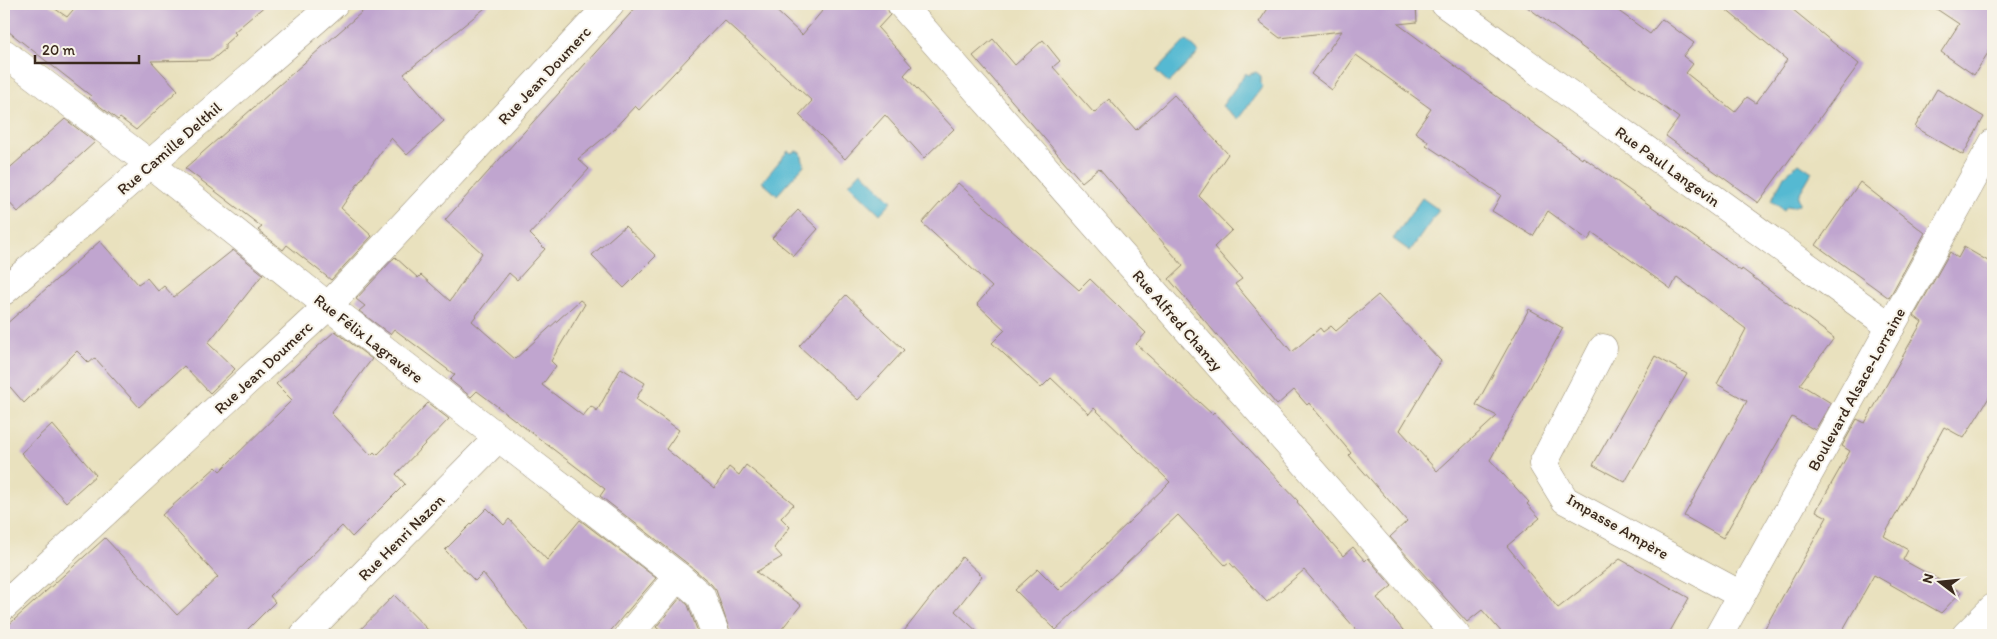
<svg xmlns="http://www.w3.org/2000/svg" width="1997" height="639" font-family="Itim,sans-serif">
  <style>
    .water { fill: #54b9d2; stroke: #487278 }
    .building { fill: #c0a5cf }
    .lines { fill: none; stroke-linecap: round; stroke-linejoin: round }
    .minor-casing { stroke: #92866e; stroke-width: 29 }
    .minor { stroke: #fff; stroke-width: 28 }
    .labels { text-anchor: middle; stroke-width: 4; stroke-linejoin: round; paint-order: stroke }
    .street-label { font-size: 16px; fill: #3b2a1e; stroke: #f7f3e8 }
  </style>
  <rect width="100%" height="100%" fill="#f7f3e8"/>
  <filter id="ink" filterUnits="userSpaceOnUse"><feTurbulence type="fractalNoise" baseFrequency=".02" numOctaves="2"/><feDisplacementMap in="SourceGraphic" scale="10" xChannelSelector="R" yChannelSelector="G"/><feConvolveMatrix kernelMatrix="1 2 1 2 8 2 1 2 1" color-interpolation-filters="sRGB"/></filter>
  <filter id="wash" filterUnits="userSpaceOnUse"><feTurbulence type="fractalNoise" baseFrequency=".0096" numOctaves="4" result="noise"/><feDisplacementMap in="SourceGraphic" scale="20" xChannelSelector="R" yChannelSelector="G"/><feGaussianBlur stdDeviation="1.12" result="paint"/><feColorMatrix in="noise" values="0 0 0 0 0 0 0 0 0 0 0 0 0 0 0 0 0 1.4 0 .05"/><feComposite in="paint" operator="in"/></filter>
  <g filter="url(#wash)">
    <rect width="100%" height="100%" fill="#e9e1be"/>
    <g class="water">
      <path d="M1186 40 1199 52 1169 83 1156 71Z"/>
      <path d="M1256 72 1261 76V84L1263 86 1238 119 1222 106 1246 73 1248 75Z"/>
      <path d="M788 151 791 153 796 151 801 153 804 165 777 195 762 182Z"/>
      <path d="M1799 163 1812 172 1798 196 1799 204 1793 207 1787 206 1784 210 1771 201 1784 176Z"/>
      <path d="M861 171 892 201 880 214 849 184Z"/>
      <path d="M1422 198 1439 210 1410 251 1393 239Z"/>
    </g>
    <g id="blocks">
      <g class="building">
        <path d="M4 4H48L67 17 78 4H267L234 32 236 34 225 44V49L212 60 151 61 178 90 136 130 120 118 118 120 89 98 91 96 4 28Z"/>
        <path d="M371 4H490L404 74 444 121 407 155 391 138 355 188 341 208 372 236 331 280 287 245 283 250 258 230 262 227 185 168Z"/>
        <path d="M639 4H769L802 35 828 4H886L890 15 878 28 912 66 904 75 954 129 924 158 885 115 845 159 799 115 812 101 724 20 639 110 635 106 611 132 578 159 589 169 530 234 545 249 517 280 509 273 472 321 515 359 580 300 585 304 551 361 556 366 542 385 583 416 591 406 597 411 621 368 645 383 636 399 679 430 666 449 714 488 729 467 739 475 746 465 794 504 781 518 790 527 774 548 782 557 756 572 801 605 777 635H731L716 590 711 584 688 564 600 496 605 489 485 397 477 391 471 397 450 380 455 375 394 329 390 334 359 311 365 306 356 299 395 257 418 278 421 275 450 301 482 253 445 220Z"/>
        <path d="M1271 4H1416L1417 22 1398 24 1582 159 1583 157 1741 271 1742 269 1834 338 1800 384 1831 403 1815 430 1792 417 1723 538 1684 516 1747 401 1717 384 1746 329 1677 277 1671 289 1593 233 1588 240 1548 211 1533 236 1492 211 1501 195 1426 145 1428 141 1415 132 1431 109 1356 55 1332 90 1311 74 1342 31 1280 38 1259 22Z"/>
        <path d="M1523 4H1609L1650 34 1662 19 1694 43 1683 56 1693 64 1686 73 1735 112 1747 97 1756 103 1787 60 1719 4H1786L1859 64 1758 203 1666 136 1679 118Z"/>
        <path d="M1929 4H1993V45L1974 75 1941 52 1959 24Z"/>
        <path d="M993 39 1015 65 1043 40 1060 61 1053 67 1094 113 1109 99 1136 130 1174 95 1228 154 1199 196 1232 230 1214 247 1242 279 1235 284 1292 352 1320 328 1323 332 1331 326 1336 331 1378 295 1441 361 1400 430 1437 471 1497 416 1476 405 1529 309 1563 328 1490 460 1529 502 1527 504 1540 518 1507 546 1558 608 1620 559 1689 598 1668 635H1504L1482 610 1467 622 1390 537 1407 521 1349 455 1351 453 1309 403 1307 405 1294 390 1277 405 1169 279 1183 266 1099 168 1082 182 973 56Z"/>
        <path d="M1937 89 1984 117 1963 155 1915 127Z"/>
        <path d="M65 119 95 142 18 212 4 197V173Z"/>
        <path d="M1860 182 1925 233 1889 298 1816 245Z"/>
        <path d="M958 183 1079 290 1090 279 1146 333 1136 344 1212 414 1214 412 1298 501 1297 502 1343 556 1353 547 1365 561 1368 558 1392 586 1377 598 1407 635H1361L1304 570 1267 602 1229 562 1225 565 1178 515 1056 630 1015 590 1038 569 1059 590 1170 482 1094 408 1089 414 1051 378 1041 388 992 343 1005 330 977 304 992 287 922 223Z"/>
        <path d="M798 210 818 229 794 256 772 238Z"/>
        <path d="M625 226 656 256 624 288 592 255Z"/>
        <path d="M100 241 138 284 147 278 158 291 164 286 174 297 233 250 263 274 208 343 235 369 210 393 184 366 139 407 95 358 89 363 77 351 24 403 4 380V326Z"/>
        <path d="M1964 247 1993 264V391L1964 438 1944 427 1884 536 1908 550 1903 560 1961 592 1941 613 1874 575 1840 635H1761L1827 517 1816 511 1850 451 1842 446 1857 419 1865 423 1922 322 1914 316 1950 252 1958 258Z"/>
        <path d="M846 295 904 350 858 400 799 346Z"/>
        <path d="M335 331 372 359 331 413 371 455 374 452 377 455 428 403 449 419 396 474 405 484 352 537 342 526 270 596 275 602 242 635H4V629L105 538 177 615 218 577 162 515 216 467 220 471 292 400 276 384Z"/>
        <path d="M1655 356 1687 374 1625 482 1593 465Z"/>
        <path d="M52 424 96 475 66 502 21 453Z"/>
        <path d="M487 508 504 525 509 519 547 560 580 520 656 578 607 635H532L483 573 475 581 445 550Z"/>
        <path d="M962 557 982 576 955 611 981 635H901Z"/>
        <path d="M394 595 433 635H355Z"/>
        <path d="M680 598 688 605 699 635H665L656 627Z"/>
      </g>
    </g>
  </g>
  <g filter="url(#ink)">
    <use href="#blocks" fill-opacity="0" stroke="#92866e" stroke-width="1"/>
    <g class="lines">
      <defs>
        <g id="minor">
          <path d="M901 4 1456 635"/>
          <path d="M1445 4 1891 327"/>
          <path d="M4 53 150 164 328 306 678 576 701 596 716 635"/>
          <path d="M4 291 334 4"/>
          <path d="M1603 348 1543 464 1565 500 1741 595"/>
          <path d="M4 606 328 306 610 4"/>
          <path d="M304 635 498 438"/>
          <path d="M629 635 678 576"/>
          <path d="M1719 635 1993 143"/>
          <path d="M1966 635 1993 608"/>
        </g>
      </defs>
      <use href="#minor" class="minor-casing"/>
      <use href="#minor" class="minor"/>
    </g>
  </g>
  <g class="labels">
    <g class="street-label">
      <text transform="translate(544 75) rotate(-47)" y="6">Rue Jean Doumerc</text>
      <text transform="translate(169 148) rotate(-41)" y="6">Rue Camille Delthil</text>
      <text transform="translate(1668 166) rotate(36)" y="6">Rue Paul Langevin</text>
      <text transform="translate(1178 320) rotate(49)" y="6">Rue Alfred Chanzy</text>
      <text transform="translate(369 338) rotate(38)" y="6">Rue Félix Lagravère</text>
      <text transform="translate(263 367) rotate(-43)" y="6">Rue Jean Doumerc</text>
      <text transform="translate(1856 389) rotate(-61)" y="6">Boulevard Alsace-Lorraine</text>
      <text transform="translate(1618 526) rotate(30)" y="6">Impasse Ampère</text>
      <text transform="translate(401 537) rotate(-45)" y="6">Rue Henri Nazon</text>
    </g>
  </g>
  <rect width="1997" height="639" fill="none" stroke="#f7f3e8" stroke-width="20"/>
  <g transform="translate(1940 582) rotate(286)" stroke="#f7f3e8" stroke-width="4" paint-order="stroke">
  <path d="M0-4L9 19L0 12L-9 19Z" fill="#3b2a1e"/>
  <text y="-8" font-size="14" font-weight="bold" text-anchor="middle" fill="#3b2a1e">N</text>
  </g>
  <path d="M35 55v8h104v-8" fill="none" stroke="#3b2a1e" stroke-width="2.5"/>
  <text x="42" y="55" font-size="15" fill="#3b2a1e" stroke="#f7f3e8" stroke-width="4" paint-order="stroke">20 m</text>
</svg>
